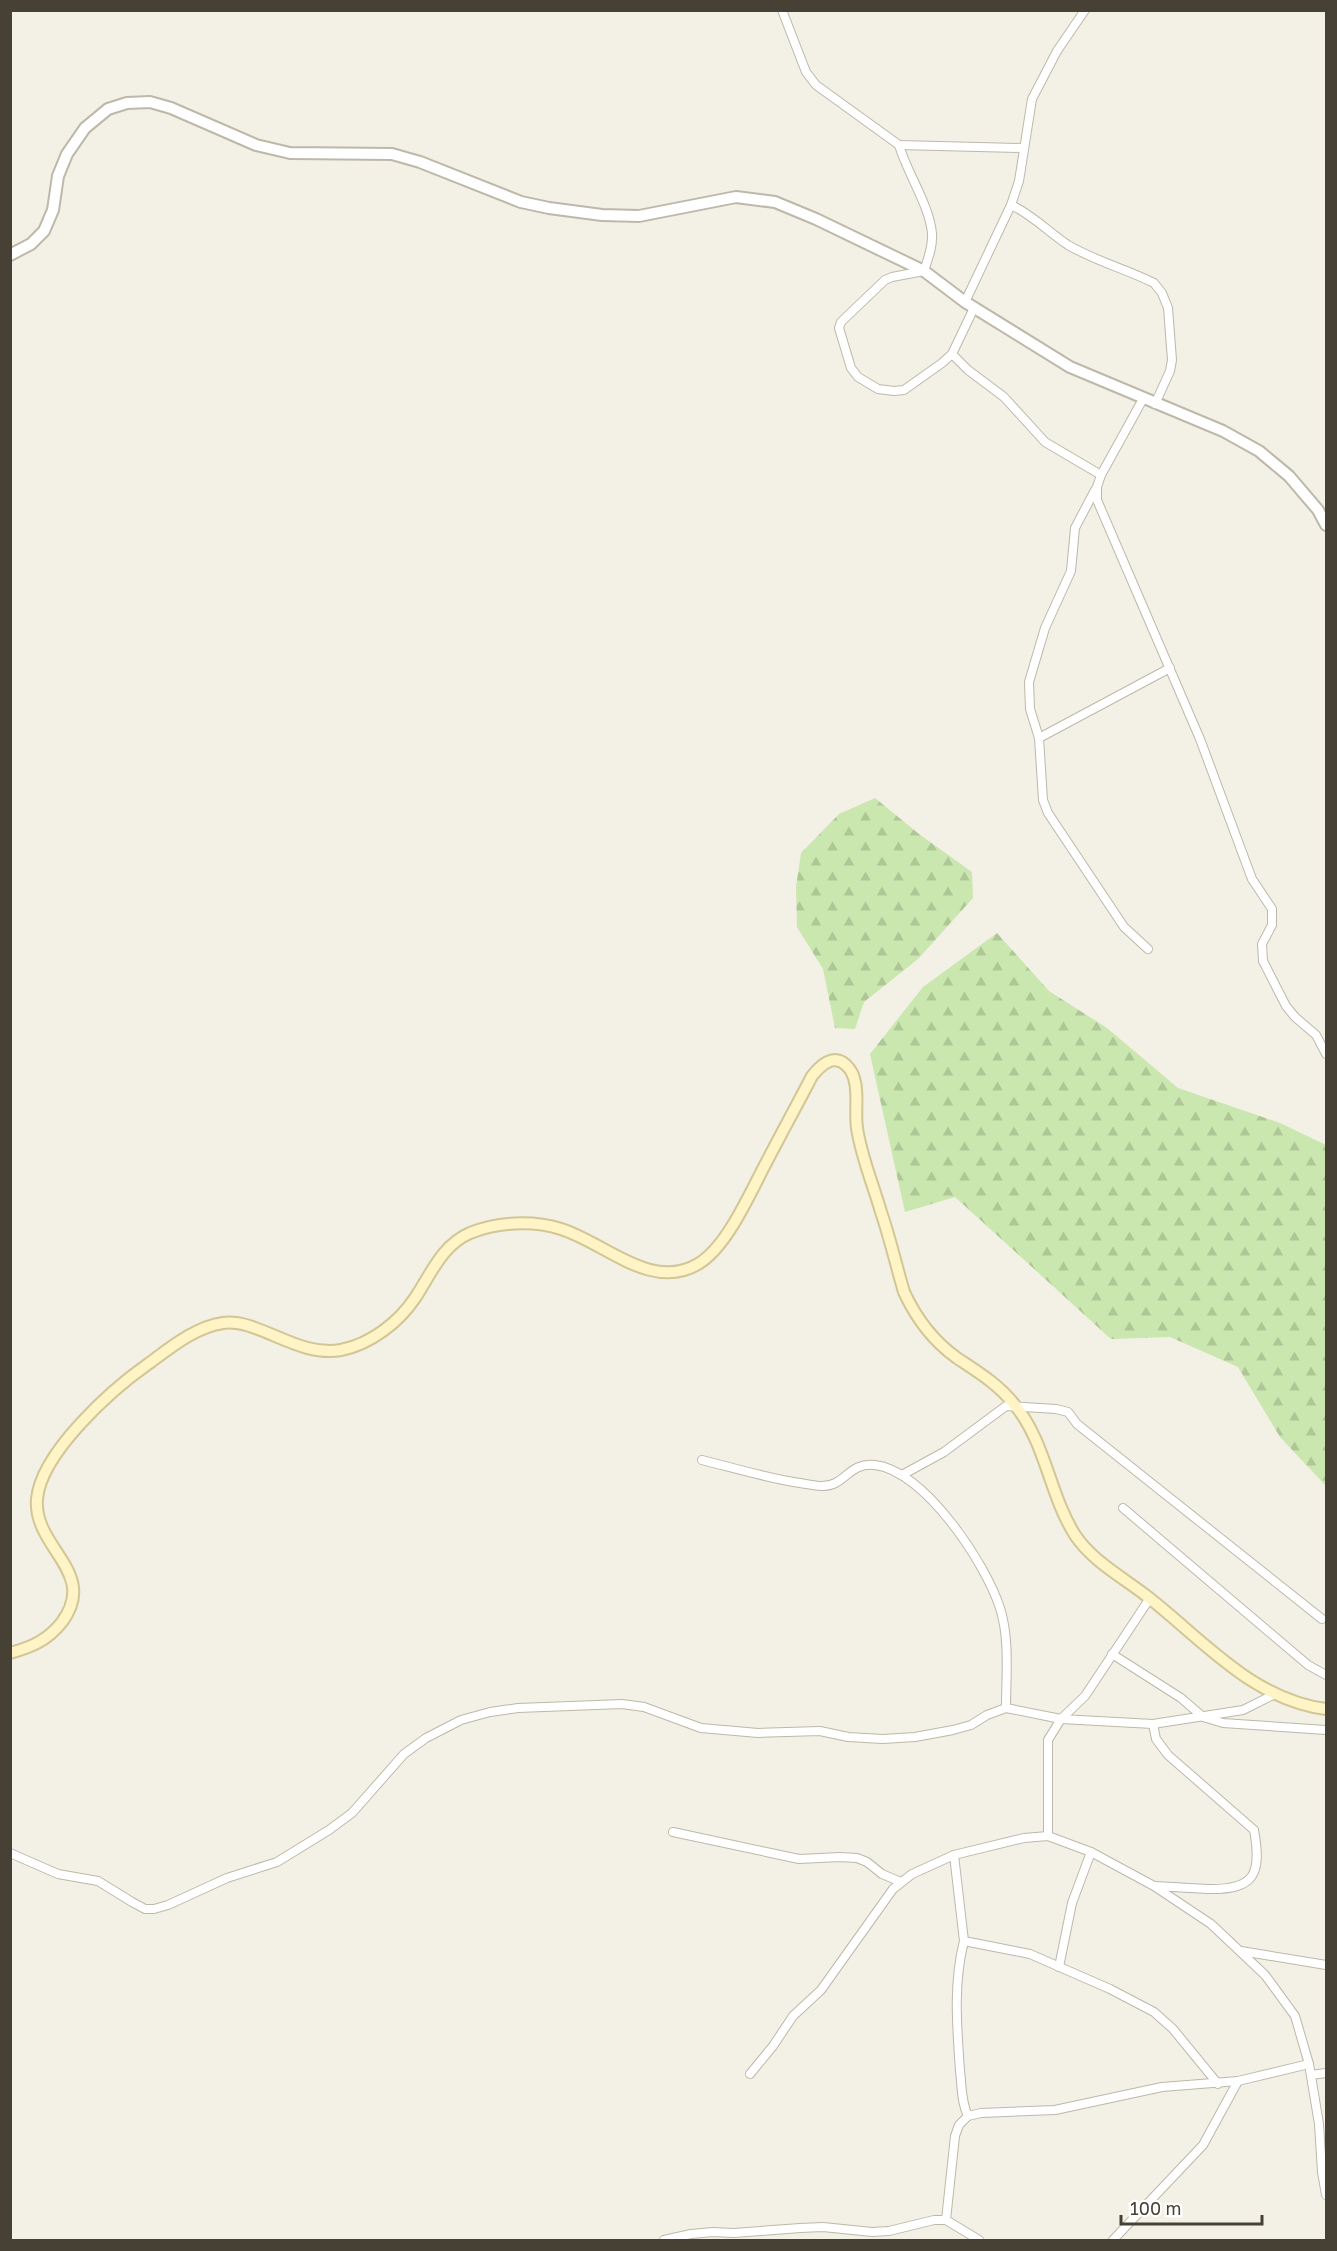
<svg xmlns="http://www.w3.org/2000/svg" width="1337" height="2251" font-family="'Golos Text',sans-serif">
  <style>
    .forest { fill: url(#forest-firs) }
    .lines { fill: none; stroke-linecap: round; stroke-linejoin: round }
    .minor-casing { stroke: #beb8a9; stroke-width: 10 }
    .tertiary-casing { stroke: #beb8a9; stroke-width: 14 }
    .secondary-casing { stroke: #d3c696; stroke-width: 14 }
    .minor { stroke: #fff; stroke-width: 8 }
    .tertiary { stroke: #fff; stroke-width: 10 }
    .secondary { stroke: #fef4c5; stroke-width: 10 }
  </style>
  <defs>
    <pattern id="forest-firs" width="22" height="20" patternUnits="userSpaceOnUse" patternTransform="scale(1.5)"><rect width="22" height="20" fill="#cae7af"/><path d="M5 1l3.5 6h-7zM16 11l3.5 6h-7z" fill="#afc797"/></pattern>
  </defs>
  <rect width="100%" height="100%" fill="#f3f0e6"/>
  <g class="forest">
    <path d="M875 798 919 834 972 872 973 898 918 959 864 1002 855 1029 835 1028 823 969 797 927 796 887 801 853 839 814Z"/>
    <path d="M997 933 1049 991 1107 1028 1178 1088 1280 1123 1326 1145V1486L1280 1437 1238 1367 1170 1337 1111 1339 955 1197 905 1212 870 1054 923 987Z"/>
  </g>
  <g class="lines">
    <defs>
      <g id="minor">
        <path d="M782 10 806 72 816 85 899 145C907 173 930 206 932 234 933 246 928 259 924 271L892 277 885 280 841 322 839 328 851 368 858 377 878 389 894 391 904 390 942 363 952 354 974 308"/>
        <path d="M899 145 1023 148"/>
        <path d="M1011 205C1033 215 1048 232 1068 245 1095 261 1126 269 1154 283L1162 293 1168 308 1172 360 1170 371 1155 404"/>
        <path d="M965 302 1011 205 1019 181 1032 99 1057 51 1085 10"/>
        <path d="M952 354 968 370 1004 397 1045 442 1101 475"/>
        <path d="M1143 399 1101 475 1097 487V500L1200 739 1252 879 1272 909V925L1262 944 1263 961 1286 1006 1295 1017 1316 1035 1326 1054"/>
        <path d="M1095 490 1075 528 1071 571 1045 628 1029 682 1030 709 1039 738 1043 800 1048 813 1124 927 1148 949"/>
        <path d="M1039 738 1170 668"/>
        <path d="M702 1460C734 1468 767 1478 800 1483 807 1484 815 1486 822 1486 846 1486 848 1462 875 1465 925 1471 986 1564 1000 1608 1010 1639 1006 1677 1006 1708"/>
        <path d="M902 1475 944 1452 1006 1406 1056 1409 1068 1412 1077 1424 1322 1619"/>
        <path d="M1123 1508 1308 1665 1326 1675"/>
        <path d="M1112 1654 1181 1698 1203 1717 1223 1723 1326 1730"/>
        <path d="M1153 1724 1156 1739 1168 1755 1254 1830C1262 1874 1255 1890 1208 1889 1190 1888 1173 1887 1155 1886"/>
        <path d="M673 1832 799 1859 840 1857 857 1858 867 1862 882 1874 901 1882"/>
        <path d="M1048 1836V1740L1061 1719 1085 1696 1150 1598"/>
        <path d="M10 1853 58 1874 98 1881 132 1902 145 1909H154L168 1905 227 1878 277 1862 329 1830 352 1813 404 1754 426 1738 461 1720 490 1712 518 1708 622 1704 644 1707 701 1728 758 1733 820 1731 848 1737 883 1739 915 1737 953 1730 971 1725 987 1715 1006 1708 1061 1719 1153 1724 1243 1710 1275 1694"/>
        <path d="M954 1855 964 1941 1030 1954 1110 1989 1154 2012 1173 2029 1218 2084"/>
        <path d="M964 1941C953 1984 957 2027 960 2071 962 2086 961 2102 968 2116"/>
        <path d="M1241 1951 1326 1965"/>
        <path d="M1059 1967 1072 1903 1091 1852"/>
        <path d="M750 2074 773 2046 793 2016 821 1990 893 1889 912 1874 954 1855 1024 1838 1048 1836 1091 1852 1154 1886 1211 1924 1265 1975 1295 2016 1309 2064 1319 2124 1322 2172 1326 2195"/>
        <path d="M1311 2075 1326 2073"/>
        <path d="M946 2220 955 2136 959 2125 968 2116 981 2113 1055 2110 1162 2087 1238 2081 1309 2064"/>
        <path d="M664 2240 691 2234 713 2232 734 2233 800 2228 823 2227 872 2232 889 2231 934 2220H946L979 2240"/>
        <path d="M1113 2240 1203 2145 1238 2081"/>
      </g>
      <path id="tertiary" d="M10 255 31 244 44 231 53 210 58 176 67 154 85 128 108 109 127 103 150 102 171 108 256 145 290 153 392 154 420 162 521 202 549 208 602 215 639 216 736 197 775 202 816 219 924 271 965 302 1070 367 1223 431 1259 451 1289 476 1318 510 1326 525"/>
      <path id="secondary" d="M10 1653C32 1647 48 1640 62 1622 99 1572 33 1548 37 1499 41 1453 111 1390 148 1364 170 1348 195 1327 223 1323 258 1318 298 1358 341 1350 371 1344 399 1322 415 1298 431 1274 442 1245 470 1233 498 1222 532 1220 561 1229 604 1242 651 1292 698 1264 727 1247 750 1193 766 1163 781 1134 797 1105 812 1076 820 1066 833 1053 846 1065 862 1079 854 1109 857 1128 861 1156 873 1184 881 1212 890 1238 896 1265 904 1292 916 1318 933 1341 957 1358 978 1372 998 1384 1014 1404 1046 1442 1049 1494 1075 1535 1092 1561 1124 1578 1148 1597 1203 1640 1253 1700 1326 1709"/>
    </defs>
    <use href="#minor" class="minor-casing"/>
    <use href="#tertiary" class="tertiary-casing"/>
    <use href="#secondary" class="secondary-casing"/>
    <use href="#minor" class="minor"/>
    <use href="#tertiary" class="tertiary"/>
    <use href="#secondary" class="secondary"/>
  </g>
  <rect width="1337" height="2251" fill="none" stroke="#464035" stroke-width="24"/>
  <path d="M1121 2215v9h141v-9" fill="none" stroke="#464035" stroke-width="3"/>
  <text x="1130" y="2215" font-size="18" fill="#464035" stroke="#ffffff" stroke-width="4.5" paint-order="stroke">100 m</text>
</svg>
